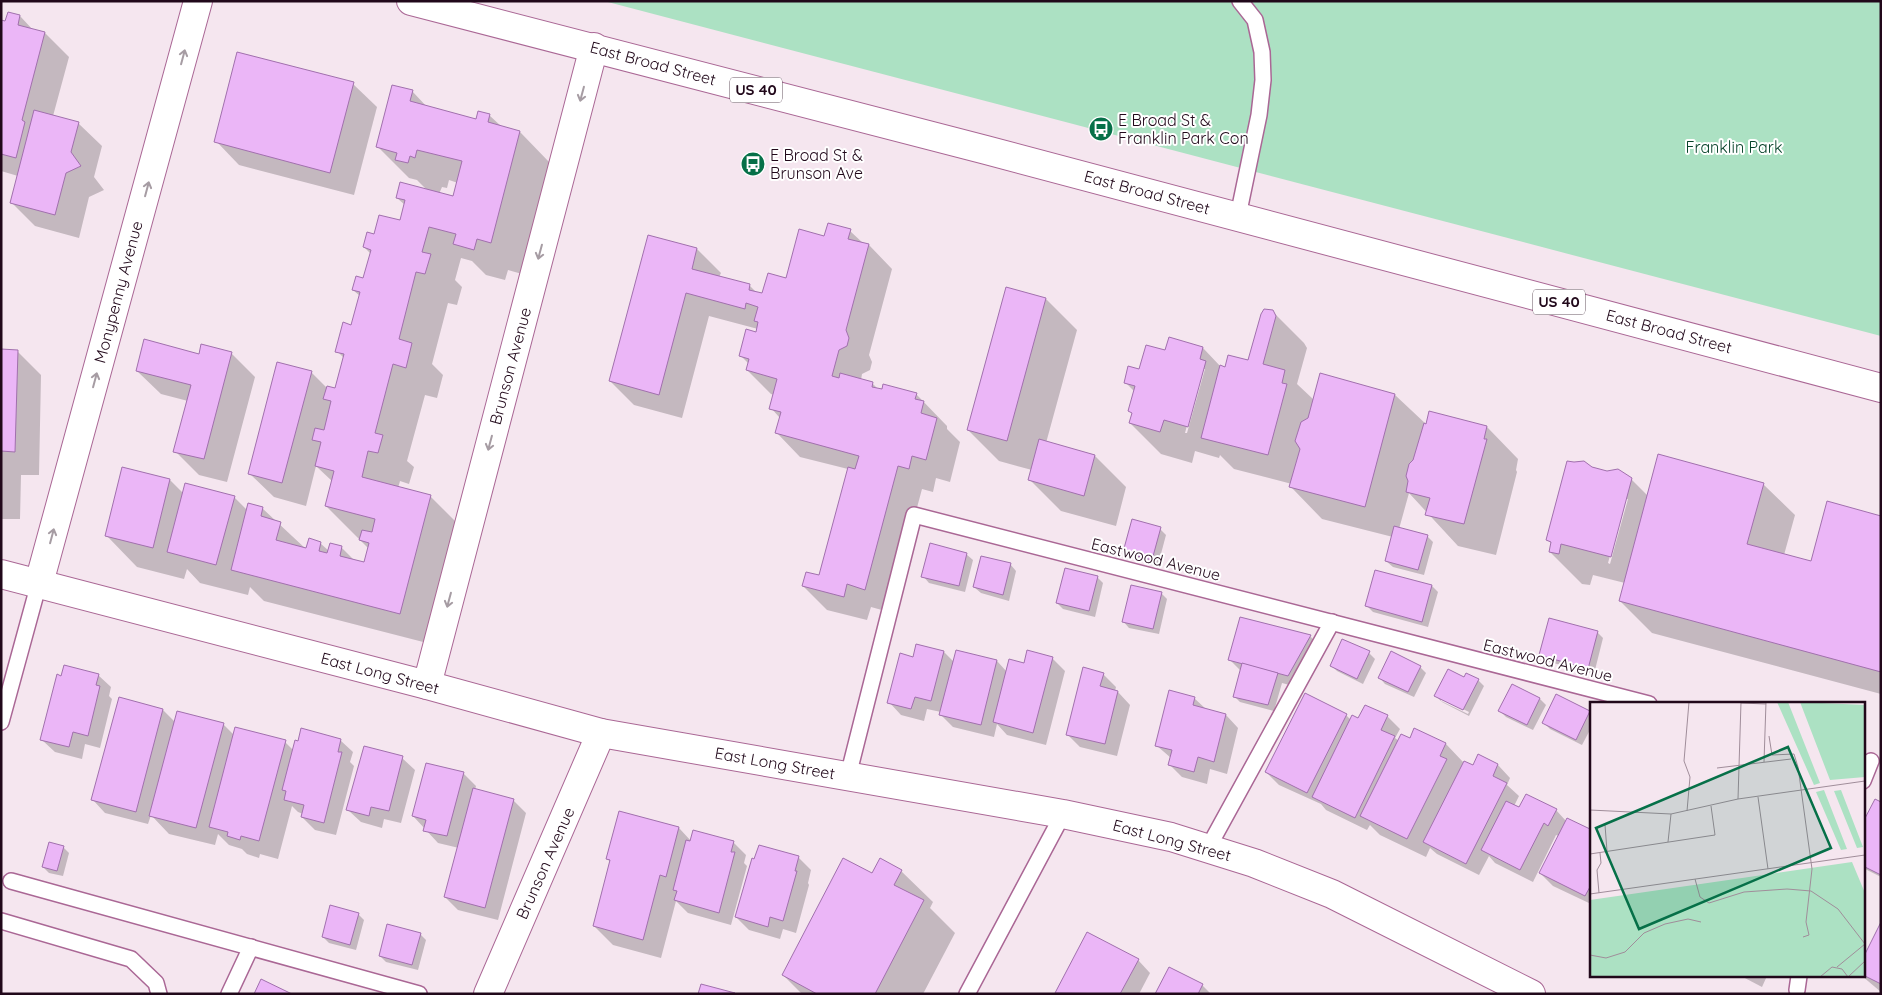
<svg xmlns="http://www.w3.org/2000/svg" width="1882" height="995" font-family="Quicksand,sans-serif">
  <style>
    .green { fill: #ace1c3 }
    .shadow { fill: #0003; fill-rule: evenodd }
    .building { fill: #ebb6f7; stroke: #a170ad }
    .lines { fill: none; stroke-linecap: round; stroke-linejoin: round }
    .service-casing { stroke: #aa6795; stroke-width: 18 }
    .minor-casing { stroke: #aa6795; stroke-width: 30 }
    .primary-casing { stroke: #aa6795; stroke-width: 30 }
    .service { stroke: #fff; stroke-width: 15 }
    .minor { stroke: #fff; stroke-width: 28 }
    .primary { stroke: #fff; stroke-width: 28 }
    .oneway { stroke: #a69ca3 }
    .labels { text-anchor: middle; stroke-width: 4; stroke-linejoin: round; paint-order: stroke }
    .shield { fill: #fff; stroke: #64525f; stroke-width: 1 }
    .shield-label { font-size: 15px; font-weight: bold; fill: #21081a }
    .street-label { font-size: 16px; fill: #21081a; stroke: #fff }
    .poi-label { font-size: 16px; fill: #21081a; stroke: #fff; text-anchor: start }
    .park-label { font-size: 16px; fill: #064229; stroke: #fff }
    .inset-road { fill: none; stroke: #a08d9a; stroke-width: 1 }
    .view { fill: #067048; fill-opacity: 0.15; stroke: #067048; stroke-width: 2.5 }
    .inset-edge { fill: none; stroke: #21081a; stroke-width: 2.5 }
  </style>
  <rect width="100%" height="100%" fill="#f5e6ef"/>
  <path class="green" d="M604 1H1881V336Z"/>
  <g class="shadow">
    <path d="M20 16 33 30 45 33 69 57 53 116 78 123 102 146 94 177 104 190 89 197 79 238 35 226 11 202 18 176 1 171V22L6 23Z"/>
    <path d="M353 84 377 107 354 195 239 165 216 141Z"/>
    <path d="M412 91 428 108 477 120 489 115 502 127 520 132 551 164 522 274 508 270 505 280 486 275 472 261 461 258 455 280 462 287 457 305 448 303 432 364 443 375 437 398 425 395 407 461 414 467 409 484 400 481 398 488 430 496 462 528 431 644 264 601 250 587 248 595 200 583 187 569 184 579 137 567 106 535 123 469 170 480 184 494 234 497 247 510 262 508 307 550 320 543 329 551 341 547 355 561 365 564 369 549 326 506 333 482 316 466 306 506 274 497 250 474 311 372 326 387 336 390 344 358 337 351 352 326 360 296 353 290 364 279 371 254 364 247 375 236 401 222 405 205 397 198 428 191 417 180 409 178 377 146ZM449 180 458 183 454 198 439 194 442 187 447 188Z"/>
    <path d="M850 231 864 244 869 245 892 269 869 355 872 362 870 370 862 374 861 380 872 383 879 390 916 394 947 426V429L960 442 950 482 936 478 933 492 922 489 889 612 871 607 867 620 827 610 803 586 820 577 848 469 800 457 777 433 780 418 771 408 774 395 771 394 747 370 749 364 741 356 757 334 758 329 709 316 682 418 634 405 610 381 649 236 697 249 721 273 719 277 749 285 757 293 763 295 787 280 825 238Z"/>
    <path d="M1046 299 1077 330 1046 443 1095 456 1126 487 1116 526 1061 511 1030 480 1032 470 999 461 968 430Z"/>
    <path d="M1272 311 1304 343 1307 348 1297 384 1314 400 1320 375 1395 395 1427 425 1430 413 1487 427 1518 459 1516 470 1517 472 1496 555 1458 546 1409 493 1399 529 1427 536 1433 542 1424 575 1393 567 1386 561 1393 537 1322 519 1291 487 1292 484 1234 469 1220 455 1219 458 1195 451 1192 463 1161 454 1130 423 1133 414 1130 411 1135 392 1125 382 1166 352 1203 348 1221 367 1226 368 1249 361ZM1202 369H1205L1187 433H1185Z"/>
    <path d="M1 351H17L41 375 39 475H21L20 519H1Z"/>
    <path d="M231 353 255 377 227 482 199 475 175 451 188 401 161 394 137 371 200 355Z"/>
    <path d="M1592 468 1631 479 1648 496 1763 484 1795 515 1784 555 1811 563 1881 518V694L1652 633 1620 601 1625 583 1593 575 1590 585 1582 584 1550 552 1552 544 1548 540ZM1625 499H1628L1610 564 1608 563Z"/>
    <path d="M1160 529 1166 535 1158 565 1130 558 1124 552Z"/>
    <path d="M966 554 973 560 965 592 929 583 923 576Z"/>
    <path d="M1010 564 1016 571 1009 601 981 593 974 587Z"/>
    <path d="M1376 572 1432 586 1438 592 1428 627 1373 612 1367 606Z"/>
    <path d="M1097 577 1103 583 1095 617 1063 609 1057 603Z"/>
    <path d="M1161 593 1167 599 1159 634 1129 628 1123 621Z"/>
    <path d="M1597 632 1603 638 1594 674 1546 661 1540 655Z"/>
    <path d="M1310 636 1322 649 1301 688 1282 683 1274 711 1240 702 1234 696 1241 671 1229 659Z"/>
    <path d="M944 652 954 662 997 661 1007 672 1025 664 1052 658 1065 671 1046 745 1007 735 997 724 994 737 953 727 941 715V712L927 709 924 721 901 715 889 702 914 658Z"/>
    <path d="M1369 653 1375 659 1363 684 1337 671 1331 665Z"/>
    <path d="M1420 667 1426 673 1414 697 1385 684 1379 677Z"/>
    <path d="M1103 674 1116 687 1115 691 1118 692 1130 705 1117 756 1080 747 1067 734Z"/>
    <path d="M98 675 111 687 109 696 112 699 100 748 85 744 82 759 55 752 42 740 62 677Z"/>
    <path d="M1464 679 1478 680 1484 686 1469 716 1442 702 1436 696ZM1441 698 1469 712 1468 714 1441 701Z"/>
    <path d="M1512 686 1540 699 1546 705 1533 730 1506 717 1500 711Z"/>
    <path d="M1305 695 1346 715 1351 720 1387 716 1400 729 1395 738 1399 741 1410 740 1415 730 1446 744 1463 762 1473 767 1479 756 1498 765 1510 778 1507 785 1519 796 1514 806 1519 809 1556 810 1566 821 1591 830V904L1553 886 1540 873 1559 836 1556 835 1533 882 1495 863 1489 856 1479 875 1437 854 1430 848 1426 857 1380 835 1370 825 1367 830 1326 810 1321 804 1279 785 1266 772Z"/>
    <path d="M1194 698 1207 710 1226 715 1238 728 1227 774 1210 769 1207 784 1182 777 1169 764 1171 758 1156 745Z"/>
    <path d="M120 699 163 710 176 723 223 724 234 735 285 742 293 750 340 740 353 752 350 762 354 766 336 835 315 830 302 817 303 814 298 812 292 806 278 859 260 854 259 858 247 854 242 849 229 845 218 834 215 845 169 834 151 815 148 824 105 813 93 800Z"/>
    <path d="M1589 712 1591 728 1582 745 1550 729 1544 723Z"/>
    <path d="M402 758 415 770 401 823 384 819 382 828 361 822 348 810Z"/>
    <path d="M463 773 476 786 475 790 513 800 526 813 498 920 458 910 445 897 459 848 438 843 413 816Z"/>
    <path d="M1881 803V877L1863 868V825Z"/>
    <path d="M620 813 679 828 691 841 733 842 746 855 744 863 747 866 731 925 688 913 676 901 661 958 613 945 594 926 611 862 607 859Z"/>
    <path d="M760 846 799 858 811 870 808 883 809 885 796 933 783 929 780 939 749 930 736 917Z"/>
    <path d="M63 847 69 853 63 876 49 873 43 867Z"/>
    <path d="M901 871 933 902 930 908 955 933 923 994H802L783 975 872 874Z"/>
    <path d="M358 914 364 920 356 950 329 943 323 937Z"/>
    <path d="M1881 925V992L1862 976 1863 960Z"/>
    <path d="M420 934 426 940 418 970 386 962 380 956Z"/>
    <path d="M1088 934 1138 960 1150 973 1139 994 1057 993Z"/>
    <path d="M1741 976H1767L1762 987Z"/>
    <path d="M1202 985 1211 994H1156Z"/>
  </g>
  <g class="building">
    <path d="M8 12 20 15 18 25 45 32 22 120 25 122 16 158 1 154V20L5 21Z"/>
    <path d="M237 52 354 82 330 173 214 142Z"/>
    <path d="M392 85 413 90 410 101 476 119 478 111 490 114 488 122 520 131 491 243 477 239 474 250 453 244 456 234 429 227 422 252 431 254 425 274 416 272 399 339 412 343 406 368 393 364 375 433 383 435 378 453 368 451 362 477 431 495 400 614 231 570 248 503 263 507 261 516 281 522 276 540 306 548 309 538 321 542 319 551 327 553 330 543 342 546 340 556 364 562 369 543 359 540 362 530 372 532 375 519 325 506 334 471 315 466 321 442 312 440 315 428 324 430 331 401 323 399 327 386 335 388 344 354 335 352 343 322 351 325 360 292 352 290 356 276 363 278 371 250 363 247 367 232 374 234 379 215 400 220 405 200 396 198 400 182 453 196 462 161 417 150 415 158 410 156 408 163 395 160 397 153 376 147Z"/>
    <path d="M34 110 79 122 71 152 81 166 66 173 55 215 10 203Z"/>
    <path d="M828 223 851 229 848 239 869 244 846 330 849 338 847 346 839 350 832 376 839 378 840 373 873 382 872 387 882 389 883 384 917 393 915 399 924 401 921 413 937 418 926 460 912 456 909 469 898 466 865 590 847 584 844 597 802 586 806 572 819 575 848 467 855 469 859 456 775 433 781 412 769 409 777 379 746 370 749 359 739 356 746 329 756 332 758 322 754 321 758 307 746 303 745 309 686 293 659 395 609 381 648 235 697 248 692 269 750 284 749 290 762 293 768 273 786 278 799 229 824 236Z"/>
    <path d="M1006 287 1046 298 1007 441 967 430Z"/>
    <path d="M1264 309 1273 310 1276 316 1263 364 1285 370 1282 383 1287 384 1268 455 1201 438 1220 365 1225 367 1228 355 1248 360 1261 314Z"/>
    <path d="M1169 337 1203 347 1200 359 1206 361 1188 427 1164 420 1160 432 1129 423 1132 413 1128 411 1135 386 1124 383 1128 366 1139 369 1146 345 1165 350Z"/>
    <path d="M144 339 199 354 201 344 232 352 204 459 173 452 191 385 136 371Z"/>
    <path d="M1 349 18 350 15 452 1 451Z"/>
    <path d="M277 362 312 371 282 483 248 474Z"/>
    <path d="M1320 373 1395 394 1365 507 1289 487 1300 449 1295 441 1301 422 1308 418Z"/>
    <path d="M1429 411 1487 426 1484 439H1487L1464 524 1425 515 1430 498 1406 492 1408 481 1406 476 1409 464 1413 460 1424 423 1426 424Z"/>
    <path d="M1039 439 1095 455 1084 496 1028 480Z"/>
    <path d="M1658 454 1764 483 1747 544 1811 561 1827 501 1881 516V672L1619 601Z"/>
    <path d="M1567 461 1574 462 1584 461 1592 467 1607 471 1618 469 1632 478 1611 557 1561 544 1559 554 1549 552 1551 542 1546 540Z"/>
    <path d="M122 467 170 479 153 548 105 536Z"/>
    <path d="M185 483 235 496 216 565 167 552Z"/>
    <path d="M1132 519 1161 527 1152 560 1123 552Z"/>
    <path d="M1394 526 1428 535 1418 570 1385 561Z"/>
    <path d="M930 543 967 553 959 586 921 577Z"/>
    <path d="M981 556 1011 563 1003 595 973 587Z"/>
    <path d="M1065 568 1098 576 1089 611 1056 603Z"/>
    <path d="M1375 570 1432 585 1422 622 1365 606Z"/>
    <path d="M1131 585 1162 592 1153 629 1122 622Z"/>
    <path d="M1240 617 1311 635 1288 676 1228 660Z"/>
    <path d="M1549 618 1598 631 1588 669 1539 655Z"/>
    <path d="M1342 639 1370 651 1357 679 1330 666Z"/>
    <path d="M916 644 944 651 931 701 915 697 911 709 887 703 900 653 913 657Z"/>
    <path d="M956 650 997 660 981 725 939 715Z"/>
    <path d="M1027 650 1053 657 1033 733 993 722 1009 659 1024 663Z"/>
    <path d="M1391 651 1421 666 1408 692 1378 678Z"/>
    <path d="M1242 663 1278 673 1268 705 1233 697Z"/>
    <path d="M64 665 99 674 96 685 100 686 88 736 73 732 69 747 40 740 57 674 61 676Z"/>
    <path d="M1083 667 1104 673 1100 686 1118 691 1105 744 1066 735Z"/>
    <path d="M1448 669 1464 677 1466 673 1479 679 1463 710 1434 696Z"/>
    <path d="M1512 684 1540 698 1527 725 1498 711Z"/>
    <path d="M1169 690 1195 697 1193 705 1226 714 1214 762 1198 757 1194 772 1168 765 1172 750 1155 746Z"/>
    <path d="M1305 693 1347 714 1307 793 1265 772Z"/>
    <path d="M1556 694 1590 711 1576 740 1542 723Z"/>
    <path d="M119 697 163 709 136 812 91 800Z"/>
    <path d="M1365 705 1388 715 1381 730 1395 736 1355 818 1312 797 1352 715 1358 718Z"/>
    <path d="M177 711 224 723 196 828 149 816Z"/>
    <path d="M235 727 286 740 259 841 241 836 240 840 227 836 228 832 209 827Z"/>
    <path d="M301 728 341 739 338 752H342L324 823 301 817 304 805 284 800 286 791 282 790 295 740 298 741Z"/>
    <path d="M1414 728 1446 743 1440 756 1447 759 1407 839 1360 816 1401 734 1410 738Z"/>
    <path d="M364 746 403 756 389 811 371 807 369 816 346 810Z"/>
    <path d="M1478 754 1498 764 1493 776 1507 783 1466 864 1423 842 1464 761 1473 765Z"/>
    <path d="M426 763 464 772 447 836 423 831 426 820 412 816Z"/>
    <path d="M473 788 514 799 485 908 444 897Z"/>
    <path d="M1526 794 1557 809 1548 826 1544 823 1520 870 1481 850 1506 801 1519 807Z"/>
    <path d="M1875 799 1881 802V875L1863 866V822Z"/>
    <path d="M619 811 679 827 666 877 660 875 643 940 593 926 610 860 606 859Z"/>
    <path d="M1567 818 1590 829 1591 827V885L1585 896 1539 873Z"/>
    <path d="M693 830 734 841 731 852H735L719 913 674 900 677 891 673 890 686 840 690 841Z"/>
    <path d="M49 842 64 846 57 871 42 867Z"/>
    <path d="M759 845 799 856 795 871H797L783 921 770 917 768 927 735 917 752 858 754 859Z"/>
    <path d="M843 858 872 873 880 858 902 870 894 885 924 900 875 994H817L782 975Z"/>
    <path d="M330 905 359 913 350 945 322 937Z"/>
    <path d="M1881 922V984L1863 975V958Z"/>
    <path d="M387 924 421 933 412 965 379 956Z"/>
    <path d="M1087 932 1139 959 1120 994 1055 993Z"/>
    <path d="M1169 967 1203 984 1198 994H1155Z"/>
    <path d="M261 979 292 994H254Z"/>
    <path d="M701 984 735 993 698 994Z"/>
  </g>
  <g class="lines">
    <defs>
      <g id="service">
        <path d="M1238 216 1259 115 1263 80 1262 52 1255 20 1240 1"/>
        <path d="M1 722 39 583"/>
        <path d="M848 776 914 515 1649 704"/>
        <path d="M1863 781 1871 761"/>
        <path d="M1208 848 1332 622"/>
        <path d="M11 881 419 994"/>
        <path d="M1 921 131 959 156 983 159 994"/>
        <path d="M1797 990 1799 976"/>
        <path d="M229 994 251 947"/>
        <path d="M967 994 1063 814"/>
      </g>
      <g id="minor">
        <path d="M1 574 427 685 601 733 1063 814 1171 837 1254 863 1332 894 1531 994"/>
        <path d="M39 583 198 1"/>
        <path d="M427 685 594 47"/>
        <path d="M488 994 601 733"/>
      </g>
      <path id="primary" d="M411 1 986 150 1881 388"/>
    </defs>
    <use href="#service" class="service-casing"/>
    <use href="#minor" class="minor-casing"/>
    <use href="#primary" class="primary-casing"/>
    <use href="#service" class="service"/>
    <use href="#minor" class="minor"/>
    <use href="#primary" class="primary"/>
  </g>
  <defs><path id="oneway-shaft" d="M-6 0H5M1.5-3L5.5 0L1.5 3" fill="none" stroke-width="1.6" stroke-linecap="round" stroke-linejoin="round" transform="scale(1.25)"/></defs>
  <g class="oneway">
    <use href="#oneway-shaft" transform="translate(183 57) rotate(-75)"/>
    <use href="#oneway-shaft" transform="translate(582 94) rotate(105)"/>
    <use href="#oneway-shaft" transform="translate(147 189) rotate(-75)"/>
    <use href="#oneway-shaft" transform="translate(540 252) rotate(105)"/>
    <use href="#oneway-shaft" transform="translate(95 380) rotate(-75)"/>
    <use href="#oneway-shaft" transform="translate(490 443) rotate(105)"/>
    <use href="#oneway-shaft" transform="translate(52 536) rotate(-75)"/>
    <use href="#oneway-shaft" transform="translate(449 600) rotate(105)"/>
  </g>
  <defs>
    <symbol id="bus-disc" viewBox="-11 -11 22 22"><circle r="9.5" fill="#067048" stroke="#fff"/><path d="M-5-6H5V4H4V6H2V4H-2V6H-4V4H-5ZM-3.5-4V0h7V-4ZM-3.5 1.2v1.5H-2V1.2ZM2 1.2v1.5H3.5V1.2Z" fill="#fff"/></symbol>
  </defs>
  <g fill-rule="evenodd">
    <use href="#bus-disc" x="1087" y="115" width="28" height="28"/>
    <use href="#bus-disc" x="739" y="150" width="28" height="28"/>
  </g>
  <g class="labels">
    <g class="shield">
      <rect x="730" y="77.5" width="52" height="25" rx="4"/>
      <rect x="1533" y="289.5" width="52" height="25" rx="4"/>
    </g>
    <g class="shield-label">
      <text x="756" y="95">US 40</text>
      <text x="1559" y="307">US 40</text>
    </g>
    <g class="street-label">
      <text transform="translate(653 63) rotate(15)" y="6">East Broad Street</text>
      <text transform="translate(1147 192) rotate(15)" y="6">East Broad Street</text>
      <text transform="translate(118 292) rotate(-75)" y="6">Monypenny Avenue</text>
      <text transform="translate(1669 331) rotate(15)" y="6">East Broad Street</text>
      <text transform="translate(510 366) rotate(-75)" y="6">Brunson Avenue</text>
      <text transform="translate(1156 559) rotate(14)" y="6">Eastwood Avenue</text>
      <text transform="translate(1548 660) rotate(14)" y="6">Eastwood Avenue</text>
      <text transform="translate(380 673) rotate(15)" y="6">East Long Street</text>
      <text transform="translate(775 763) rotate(10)" y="6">East Long Street</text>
      <text transform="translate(1172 840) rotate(15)" y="6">East Long Street</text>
      <text transform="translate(545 863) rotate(-66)" y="6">Brunson Avenue</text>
    </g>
    <g class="poi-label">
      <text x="1118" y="126">E Broad St &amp;<tspan x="1118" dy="18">Franklin Park Con</tspan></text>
      <text x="770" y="161">E Broad St &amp;<tspan x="770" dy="18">Brunson Ave</tspan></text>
    </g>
    <g class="park-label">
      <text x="1734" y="153">Franklin Park</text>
    </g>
  </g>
  <g transform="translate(1590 702)">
    <rect width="275" height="275" fill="#f5e6ef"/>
    <path d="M187 0H198L230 81 224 83ZM210 0 275 3V75L240 78ZM234 88 257 147 251 148 226 90ZM251 88 273 145 267 146 244 89ZM262 160 275 191V275H0V198Z" fill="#ace1c3"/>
    <path class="inset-road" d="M151 1 176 2M179 34 182 53 204 52 208 65 222 167 216 220 219 233 213 235M174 60 176 0M127 66 201 57M168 95 178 167M148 97 151 0M0 108 81 112 148 97 275 79M97 109 100 75 94 59 99 0M15 123 17 149M78 140 81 112M0 152 125 133 121 104M105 177 110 195 119 201 154 190 197 187 221 189 248 207 275 242M9 191 7 168 11 161 10 151M0 192 275 153M0 253 16 256 35 250 54 231 75 222 98 217 111 220M247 265 275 242M230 275 242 265 252 267 258 275M258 275 275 259"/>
    <path class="view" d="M198 45 241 146 49 227 6 126Z"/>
    <rect width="275" height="275" class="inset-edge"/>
  </g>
  <rect width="1882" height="995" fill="none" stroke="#21081a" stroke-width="5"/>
</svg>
